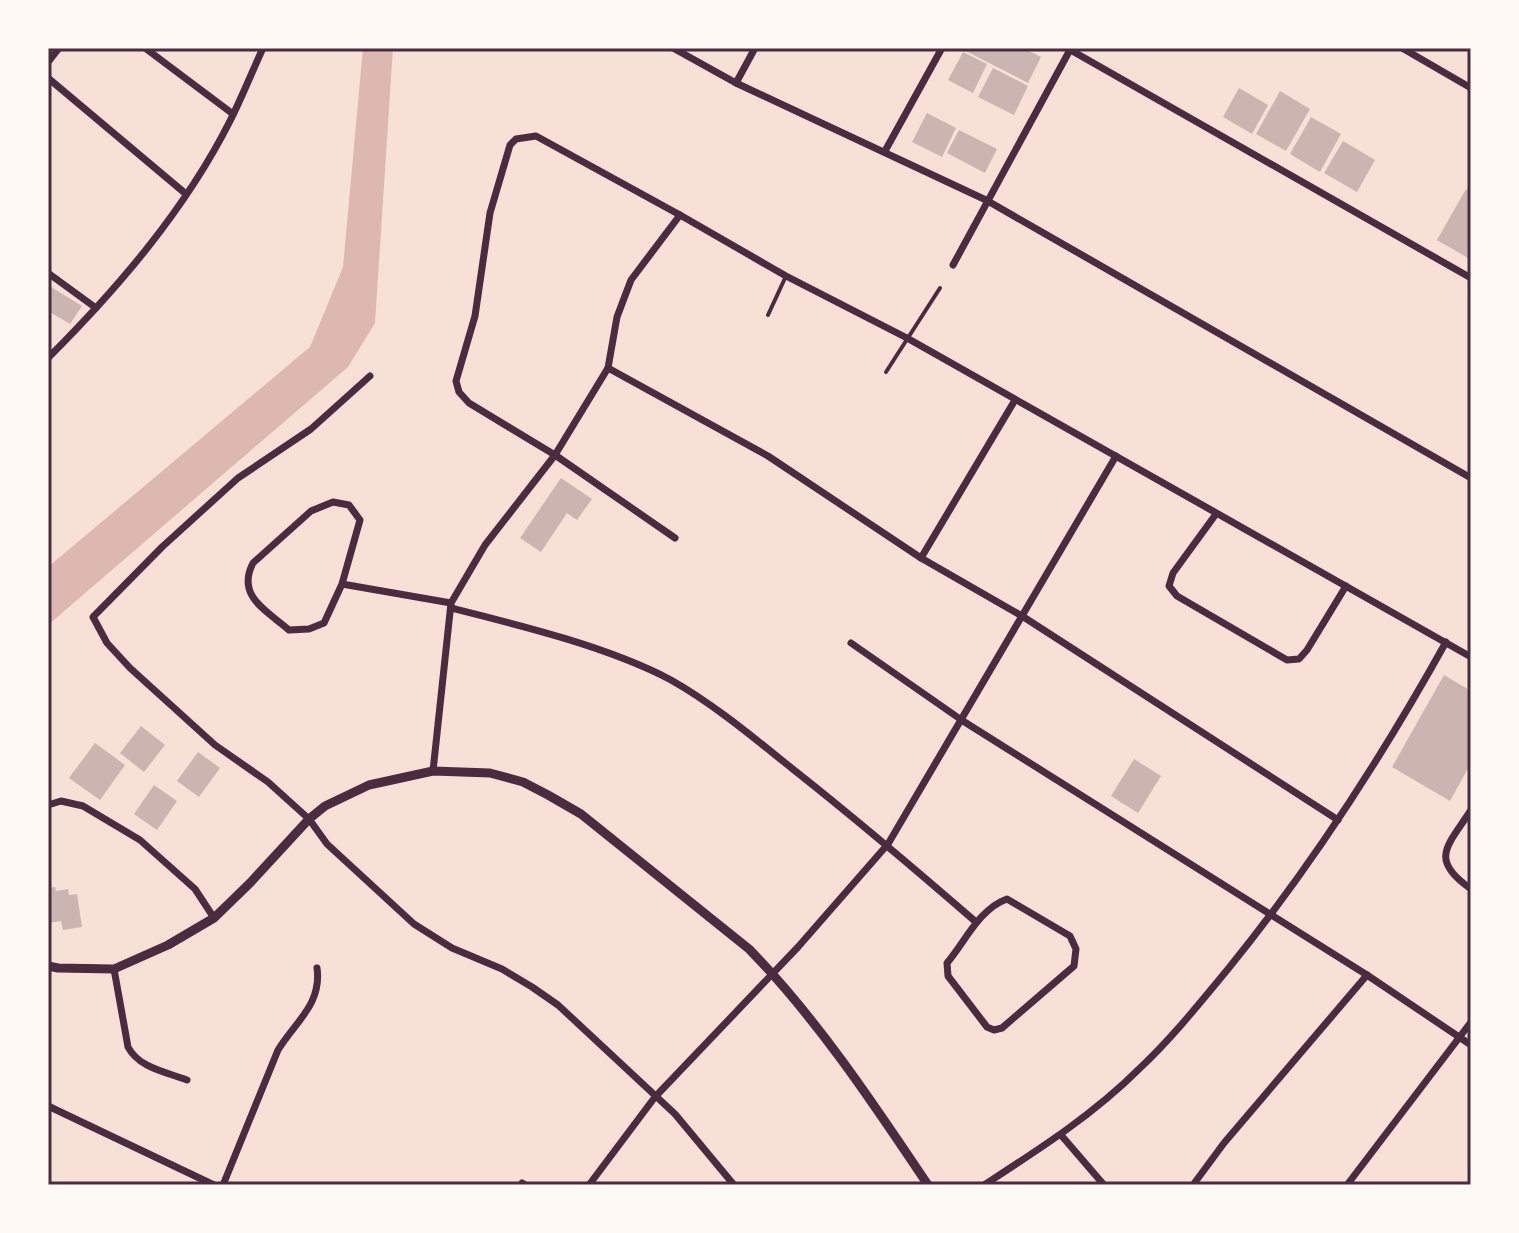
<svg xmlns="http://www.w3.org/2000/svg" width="1519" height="1233" font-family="'Sofia Sans Condensed',sans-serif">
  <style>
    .water { fill: #dcb8b0 }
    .building { fill: #ccb4b1 }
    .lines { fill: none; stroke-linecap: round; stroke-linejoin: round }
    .service { stroke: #4a2c40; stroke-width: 4 }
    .minor { stroke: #4a2c40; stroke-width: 7 }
    .tertiary { stroke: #4a2c40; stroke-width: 9 }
    .neatline { fill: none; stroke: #4a2c40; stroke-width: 3 }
  </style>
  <rect width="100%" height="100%" fill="#f7e1d7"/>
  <path class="water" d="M363 48H393L375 323 348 367 48 625V567L310 347 343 267Z"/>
  <g class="building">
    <path d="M960 48H1023L1041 57 1028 83Z"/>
    <path d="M963 52 987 64 973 93 948 80Z"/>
    <path d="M993 68 1028 86 1014 115 978 97Z"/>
    <path d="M1239 88 1268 105 1252 134 1223 117Z"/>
    <path d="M1280 91 1310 109 1286 151 1256 134Z"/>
    <path d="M927 113 956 128 942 157 912 142Z"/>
    <path d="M1311 117 1341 134 1320 172 1290 154Z"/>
    <path d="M959 130 997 149 985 173 947 153Z"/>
    <path d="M1343 141 1375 160 1357 192 1324 173Z"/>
    <path d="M1466 189 1471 192V253L1468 258 1437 240Z"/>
    <path d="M48 285 82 306 70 324 48 311Z"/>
    <path d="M561 478 592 499 577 520 567 513 541 552 520 538Z"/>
    <path d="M1444 675 1471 691V763L1450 801 1392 767Z"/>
    <path d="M141 726 165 745 144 772 120 753Z"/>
    <path d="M95 743 125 765 100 800 69 778Z"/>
    <path d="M198 752 220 768 199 797 177 781Z"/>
    <path d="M1134 759 1161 776 1138 813 1111 796Z"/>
    <path d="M154 785 177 801 157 830 134 814Z"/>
    <path d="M55 887 56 891 68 889 69 895 77 894 82 927 63 930 61 921 48 923V888Z"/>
  </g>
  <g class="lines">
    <g class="service">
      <path d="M768 315 786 276"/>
      <path d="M886 372 940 288"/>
    </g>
    <g class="minor">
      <path d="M145 48 233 114"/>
      <path d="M673 48 736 83 986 200 1471 478"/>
      <path d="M1067 48 1471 278"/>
      <path d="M1402 48 1471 88"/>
      <path d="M48 62 59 48"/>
      <path d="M48 78 186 194"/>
      <path d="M736 83 755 48"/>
      <path d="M885 151 942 48"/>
      <path d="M953 265 1071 48"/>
      <path d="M48 273 96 308"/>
      <path d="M48 358C118 288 185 210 230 121 242 97 252 72 263 48"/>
      <path d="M608 368 768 456 921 558 1015 400"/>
      <path d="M370 376 311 429 238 478 162 547 93 617 107 643 130 668 215 745 268 782 309 819 327 844 414 924 452 948 502 969 532 987 558 1005 675 1114 734 1185"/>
      <path d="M1216 514 1173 573 1169 586 1177 596 1287 660 1299 659 1307 650 1346 586"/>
      <path d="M675 538 555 455 469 403 459 392 456 381 475 316 490 213 510 145 516 139 536 136 680 215 786 276 907 338 1471 657"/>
      <path d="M921 558 1022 616 1338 820"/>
      <path d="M342 584 360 520 349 505 333 502 311 511 253 563C236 596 266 610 289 630L309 629 324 623 342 584 451 603"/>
      <path d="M451 608C519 625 609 647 671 680 715 705 754 738 794 770 856 819 916 870 976 922"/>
      <path d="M851 643 963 721 1367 975 1471 1045"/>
      <path d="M433 771 451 603 485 545 555 455 608 368 617 317 631 280 680 215"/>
      <path d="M48 805 61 801 83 806 140 840 195 889 214 918"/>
      <path d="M1471 810C1448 846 1428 859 1471 889"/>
      <path d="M1007 899 1070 936 1076 949 1074 966 1002 1028 994 1030 987 1027 948 976 947 963C965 942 979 909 1007 899Z"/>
      <path d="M114 969 128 1047C139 1068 166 1072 187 1080"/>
      <path d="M48 1106 214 1185"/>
      <path d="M1061 1135 1104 1185"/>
      <path d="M522 1183 525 1185"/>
      <path d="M223 1185 278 1050C296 1021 322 1004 317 968"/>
      <path d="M589 1185 655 1097 798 947 888 844 1116 456"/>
      <path d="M984 1185C1038 1150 1093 1115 1139 1069 1172 1038 1199 1004 1228 969 1311 867 1382 757 1446 642"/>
      <path d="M1193 1185 1224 1143 1367 975"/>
      <path d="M1347 1185 1471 1022"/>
    </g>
    <path class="tertiary" d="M48 966 58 968 114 969 168 945 214 918 250 883 309 819 325 806 369 785 433 771 490 773 523 782 548 795 581 814 749 949C818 1020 873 1103 928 1185"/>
  </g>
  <rect width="1519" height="1233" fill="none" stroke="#fffaf5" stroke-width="100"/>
  <rect x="50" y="50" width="1419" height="1133" class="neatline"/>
</svg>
